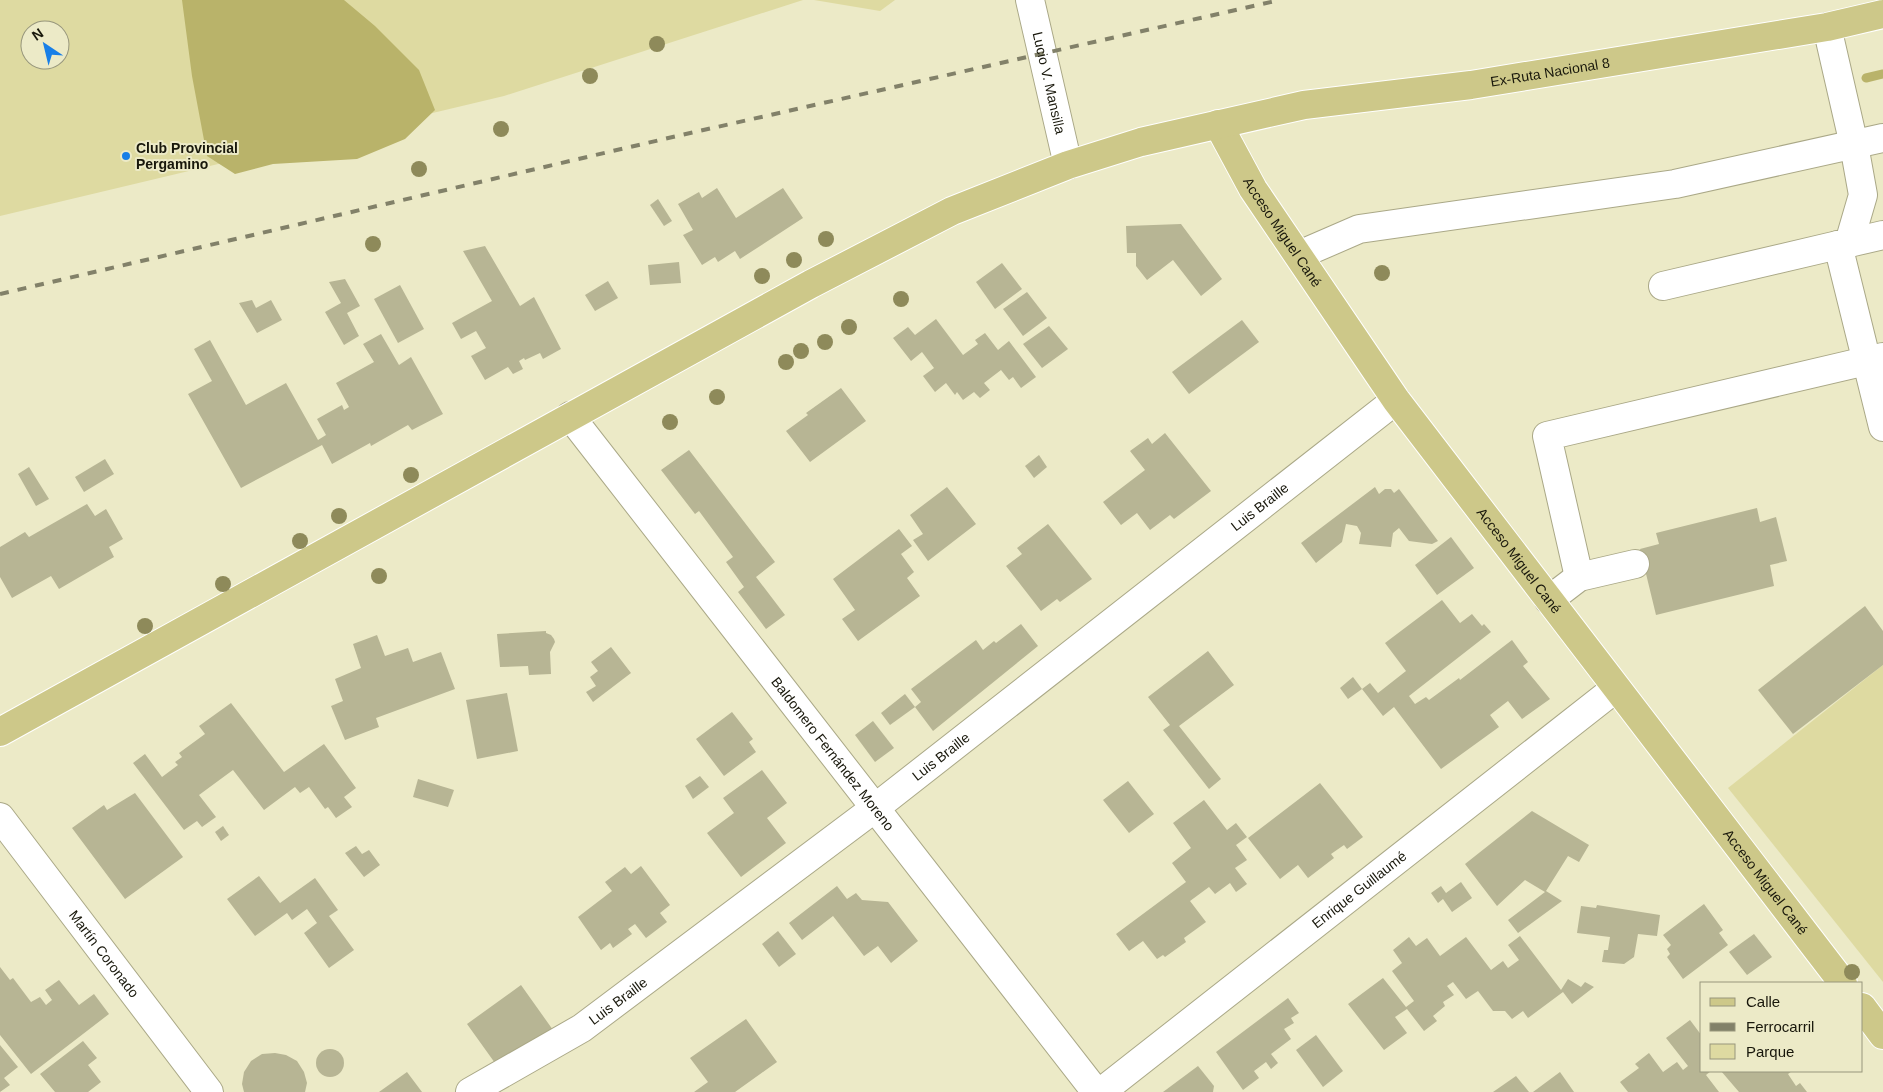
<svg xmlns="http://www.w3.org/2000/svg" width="1883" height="1092" font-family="Arial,sans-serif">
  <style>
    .green { fill: #dedaa1; fill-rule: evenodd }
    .forest { fill: #b9b36a }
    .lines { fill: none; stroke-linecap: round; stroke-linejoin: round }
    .stream { stroke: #b9b36a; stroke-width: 9 }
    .building { fill: #b7b594 }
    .minor-casing { stroke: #aaa887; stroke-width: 30 }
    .major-casing { stroke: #fff; stroke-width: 30 }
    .minor { stroke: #fff; stroke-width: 28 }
    .major { stroke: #cdc889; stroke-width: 28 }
    .rail { stroke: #828169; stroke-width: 4; stroke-dasharray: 9 9; stroke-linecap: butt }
    .tree { fill: #8e8a5a }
    .poi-dot { fill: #187fe7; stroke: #eceac7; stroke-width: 2 }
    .labels { text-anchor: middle; stroke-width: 4; stroke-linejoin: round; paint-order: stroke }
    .street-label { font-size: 14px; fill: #18170b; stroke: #eceac7 }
    .poi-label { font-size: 14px; font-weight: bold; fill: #18170b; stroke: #eceac7; text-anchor: start }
  </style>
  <rect width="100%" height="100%" fill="#eceac7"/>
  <g class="green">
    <path d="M0 0H803L504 96 0 216ZM30 30H60V60H30Z"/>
    <path d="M814 0H895L880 11Z"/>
    <path d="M1883 665V982L1728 788Z"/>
  </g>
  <path class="forest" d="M182 0H344L375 26 419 70 435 110 405 139 357 159 273 164 235 174 207 156 192 76Z"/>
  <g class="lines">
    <path class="stream" d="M1866 78 1883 74"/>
  </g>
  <g class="building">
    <path d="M717 188 736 218 783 188 803 218 740 259 735 251 718 262 715 257 702 265 683 235 693 230 678 204 699 192 702 198Z"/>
    <path d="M658 199 672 221 664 226 650 205Z"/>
    <path d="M1181 224 1222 279 1201 296 1173 260 1147 280 1136 266V253H1127L1126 226Z"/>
    <path d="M485 246 520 306 534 297 561 349 543 359 540 353 525 360 524 358 519 361 523 369 513 374 508 367 485 380 471 356 486 348 476 331 461 339 452 323 492 301 463 251Z"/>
    <path d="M679 262 681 283 650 285 648 265Z"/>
    <path d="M1002 263 1022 289 995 309 976 282Z"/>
    <path d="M345 279 360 306 347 313 359 336 344 345 325 312 341 303 329 282Z"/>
    <path d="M608 281 618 298 595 311 585 295Z"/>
    <path d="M400 285 424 329 398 343 374 299Z"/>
    <path d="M1027 292 1047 318 1023 336 1003 309Z"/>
    <path d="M252 300 256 308 271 300 282 320 257 333 239 303Z"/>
    <path d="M936 319 963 355 978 344 975 340 985 333 998 350 1009 341 1036 377 1021 388 1013 377 1009 380 1001 370 984 383 990 390 980 398 974 392 963 400 957 392 955 395 946 383 935 392 923 376 934 368 922 352 911 361 893 338 908 327 915 335Z"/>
    <path d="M1242 320 1259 342 1189 394 1172 372Z"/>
    <path d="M1049 326 1068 349 1042 368 1023 344Z"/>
    <path d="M381 334 399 365 411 357 443 414 412 430 408 425 371 446 370 443 332 464 322 445 241 488 188 394 212 381 194 349 210 340 246 405 286 383 318 440 326 435 317 419 342 405 344 410 349 407 336 383 374 362 363 344Z"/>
    <path d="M841 388 866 421 810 462 786 431 808 415 806 413Z"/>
    <path d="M1165 433 1211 491 1174 519 1170 515 1150 530 1137 513 1121 525 1103 502 1145 470 1130 451 1148 438 1152 444Z"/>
    <path d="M689 450 775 562 756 577 785 615 766 629 738 592 744 587 726 562 733 557 699 511 695 514 661 470Z"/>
    <path d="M1039 455 1047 467 1034 478 1025 466Z"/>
    <path d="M105 459 114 474 84 492 75 477Z"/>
    <path d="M29 467 49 499 36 506 18 474Z"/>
    <path d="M947 487 976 524 928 561 913 540 923 534 910 515Z"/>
    <path d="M1375 487 1379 494 1385 489H1391L1394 493 1399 489 1438 541 1432 544 1409 541 1399 528 1393 533 1391 547 1359 544 1361 533 1357 526 1346 524 1342 542 1316 563 1301 543Z"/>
    <path d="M87 504 95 516 106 509 123 539 109 547 114 557 59 589 51 576 12 598 0 577V547L25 532 29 537Z"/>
    <path d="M1757 508 1760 522 1776 517 1787 561 1770 565 1774 586 1656 615 1640 549 1659 544 1656 533Z"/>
    <path d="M1048 524 1092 579 1060 602 1057 599 1041 611 1006 566 1022 554 1017 548Z"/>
    <path d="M899 529 912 546 901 554 914 572 907 578 920 596 858 641 842 619 855 610 833 579Z"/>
    <path d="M1451 537 1474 568 1437 595 1415 565Z"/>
    <path d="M1442 600 1460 623 1472 614 1482 626 1484 624 1491 632 1409 696 1415 704 1426 697 1429 700 1459 678 1460 680 1512 640 1528 662 1523 666 1550 699 1522 719 1508 701 1490 715 1499 727 1441 769 1394 707 1383 716 1362 689 1370 683 1378 693 1406 671 1385 643Z"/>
    <path d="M1865 606 1883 631V665L1793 734 1758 690Z"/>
    <path d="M1021 624 1038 646 933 731 915 707 921 702 911 689 976 640 983 650 994 641 996 643Z"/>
    <path d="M546 631V633L551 635 554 639 555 642 550 652 551 674 529 675 528 666 500 667 497 634Z"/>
    <path d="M377 635 385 656 408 648 413 662 441 652 455 689 376 718 379 727 345 740 331 706 343 701 335 679 361 668 353 644Z"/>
    <path d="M611 647 631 673 593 702 586 692 596 686 590 677 598 671 591 662Z"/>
    <path d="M1208 651 1234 685 1179 726 1221 779 1209 789 1163 730 1170 725 1148 697Z"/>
    <path d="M1353 677 1362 689 1348 699 1340 688Z"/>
    <path d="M507 693 518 751 477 759 466 700Z"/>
    <path d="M905 694 915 707 890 725 881 713Z"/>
    <path d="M231 703 284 772 324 744 356 788 344 797 352 807 336 818 328 807 325 809 309 787 300 793 295 787 264 810 233 770 199 795 216 817 202 827 197 821 184 830 133 763 145 754 162 777 178 765 175 762 182 757 179 753 205 734 199 726Z"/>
    <path d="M732 712 753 739 749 742 756 752 724 776 696 739Z"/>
    <path d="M873 721 894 748 875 762 855 735Z"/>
    <path d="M762 770 787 803 767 818 786 843 741 877 707 833 734 813 723 798Z"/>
    <path d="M700 776 709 787 693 799 685 786Z"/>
    <path d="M418 779 454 790 448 807 413 797Z"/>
    <path d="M1128 781 1154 814 1129 833 1103 800Z"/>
    <path d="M1320 783 1363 837 1347 849 1344 845 1331 854 1334 858 1308 878 1298 865 1280 879 1248 838Z"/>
    <path d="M135 793 183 857 125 899 72 828 104 805 107 810Z"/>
    <path d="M1204 800 1227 830 1236 823 1247 837 1236 845 1247 860 1235 868 1247 884 1236 892 1230 883 1215 894 1209 887 1190 901 1206 922 1184 938 1186 942 1165 957 1163 955 1157 959 1143 941 1129 951 1116 934 1186 882 1172 863 1191 848 1173 823Z"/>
    <path d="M1532 811 1589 845 1579 862 1568 856 1546 891 1562 901 1518 933 1508 920 1545 892 1525 880 1497 906 1465 864Z"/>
    <path d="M223 826 229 835 221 841 215 832Z"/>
    <path d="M356 846 362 854 369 850 380 865 364 877 345 853Z"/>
    <path d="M641 866 670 905 660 913 667 922 646 938 635 924 628 929 632 934 613 948 610 943 601 950 578 917 612 891 605 882 625 867 631 874Z"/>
    <path d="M259 876 280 903 315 878 338 910 329 916 354 950 329 968 304 933 317 923 307 909 292 920 287 913 255 936 227 899Z"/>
    <path d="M1461 882 1472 898 1452 912 1443 899 1438 903 1431 893 1441 886 1446 893Z"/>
    <path d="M837 886 847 899 856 893 862 900 888 902 918 941 891 963 878 946 864 956 833 916 802 940 789 923Z"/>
    <path d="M1704 904 1723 930 1719 933 1728 945 1683 979 1667 957 1670 954 1667 949 1671 945 1663 935Z"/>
    <path d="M1597 905 1660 915 1657 936 1638 934 1634 957 1624 964 1602 962 1604 950H1608L1610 937 1577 933 1581 906 1596 908Z"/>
    <path d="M778 931 796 954 779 967 762 944Z"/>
    <path d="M1754 934 1772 957 1747 975 1729 952Z"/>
    <path d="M1520 936 1561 990 1568 979 1581 987 1585 982 1594 987 1572 1004 1563 992 1528 1018 1523 1011 1512 1019 1505 1011H1493L1478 991 1466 999 1453 982 1447 986 1454 995 1443 1002 1445 1006 1433 1016 1437 1021 1424 1031 1407 1009 1395 1017 1407 1033 1384 1050 1348 1004 1383 978 1406 1007 1414 1001 1392 971 1402 963 1393 950 1409 937 1416 946 1427 938 1440 956 1466 937 1491 970 1503 961 1508 968 1519 960 1508 945Z"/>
    <path d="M0 967 10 980 13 978 31 1002 40 997 46 1005 52 1000 45 990 59 980 79 1005 94 994 109 1014 31 1074 0 1035Z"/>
    <path d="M521 985 553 1030 536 1042 533 1039 521 1048 500 1070 467 1024Z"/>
    <path d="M1288 998 1299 1013 1291 1018 1294 1023 1284 1029 1291 1039 1271 1054 1278 1063 1271 1069 1266 1062 1254 1071 1259 1078 1243 1090 1216 1052Z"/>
    <path d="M746 1019 777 1062 735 1092H694L708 1082 690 1058Z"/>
    <path d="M1690 1020 1702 1036V1071H1711L1706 1075 1719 1092H1628L1620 1082 1639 1068 1635 1064 1649 1053 1663 1072 1677 1062 1683 1070 1688 1066 1666 1038Z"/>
    <path d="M1316 1035 1343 1071 1323 1087 1296 1050Z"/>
    <path d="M83 1041 97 1058 88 1065 101 1082 88 1092H55L40 1074Z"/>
    <path d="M0 1045 18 1067 4 1078 10 1085 0 1092Z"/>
    <circle cx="330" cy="1063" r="14"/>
    <path d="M275 1053 286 1055 297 1061 304 1072 307 1083 305 1092H244L242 1084 244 1072 251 1061 262 1054Z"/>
    <path d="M1198 1066 1214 1086 1213 1092H1163Z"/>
    <path d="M1721 1071H1792L1788 1074 1796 1086 1800 1083 1807 1092H1739Z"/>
    <path d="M407 1072 422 1092H379Z"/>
    <path d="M1560 1072 1574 1092H1533Z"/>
    <path d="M1516 1076 1529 1092H1493Z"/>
  </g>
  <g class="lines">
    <defs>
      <g id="minor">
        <path id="s1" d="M1030 0 1068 165"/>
        <path d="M1827 27 1854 145 1863 195 1849 243 1838 245 1883 427"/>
        <path d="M1849 243 1883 235"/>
        <path d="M1299 255 1359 229 1675 184 1883 138"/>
        <path d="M1663 286 1838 245"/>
        <path id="s2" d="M570 416 1096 1092"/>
        <path d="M1579 577 1547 436 1883 357"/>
        <path d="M1549 600 1579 577 1635 564"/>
        <path id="s3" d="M0 817 209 1092"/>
        <path id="s4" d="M470 1092 582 1028 875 808 1396 400"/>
        <path id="s5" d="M1101 1092 1616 688"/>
      </g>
      <g id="major">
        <path id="s6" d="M1218 124 1253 189 1396 400 1843 983"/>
        <path id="s7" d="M0 732 811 284 952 211 1068 165 1141 142 1304 105 1471 85 1827 27 1883 14"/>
        <path d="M1862 1007 1883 1035"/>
      </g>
    </defs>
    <use href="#minor" class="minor-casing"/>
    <use href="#major" class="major-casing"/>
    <use href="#minor" class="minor"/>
    <use href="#major" class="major"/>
    <path class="rail" d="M0 294 677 136 1280 0"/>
  </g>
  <g class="tree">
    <circle cx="657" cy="44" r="8"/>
    <circle cx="590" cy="76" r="8"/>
    <circle cx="501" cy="129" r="8"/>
    <circle cx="419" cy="169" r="8"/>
    <circle cx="826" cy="239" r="8"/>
    <circle cx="373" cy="244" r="8"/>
    <circle cx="794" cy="260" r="8"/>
    <circle cx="1382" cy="273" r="8"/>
    <circle cx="762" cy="276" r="8"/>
    <circle cx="901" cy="299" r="8"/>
    <circle cx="849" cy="327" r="8"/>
    <circle cx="825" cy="342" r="8"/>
    <circle cx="801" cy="351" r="8"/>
    <circle cx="786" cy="362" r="8"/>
    <circle cx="717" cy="397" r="8"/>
    <circle cx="670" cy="422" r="8"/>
    <circle cx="411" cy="475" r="8"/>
    <circle cx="339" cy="516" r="8"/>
    <circle cx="300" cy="541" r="8"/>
    <circle cx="379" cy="576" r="8"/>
    <circle cx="223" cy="584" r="8"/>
    <circle cx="145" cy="626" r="8"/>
    <circle cx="1852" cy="972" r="8"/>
  </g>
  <circle class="poi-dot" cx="126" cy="156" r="5"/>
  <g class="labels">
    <g class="street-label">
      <text dy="5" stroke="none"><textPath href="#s7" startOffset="1702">Ex-Ruta Nacional 8</textPath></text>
      <text dy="5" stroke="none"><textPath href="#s1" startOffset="85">Lucio V. Mansilla</textPath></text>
      <text dy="5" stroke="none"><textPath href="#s6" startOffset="126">Acceso Miguel Cané</textPath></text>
      <text dy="5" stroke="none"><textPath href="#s4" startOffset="984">Luis Braille</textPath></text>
      <text dy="5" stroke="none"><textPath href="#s6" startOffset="531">Acceso Miguel Cané</textPath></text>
      <text dy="5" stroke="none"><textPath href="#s2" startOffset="428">Baldomero Fernández Moreno</textPath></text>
      <text dy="5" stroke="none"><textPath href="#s4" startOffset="579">Luis Braille</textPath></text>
      <text dy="5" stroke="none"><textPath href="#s6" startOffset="936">Acceso Miguel Cané</textPath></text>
      <text dy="5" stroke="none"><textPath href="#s5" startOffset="328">Enrique Guillaumé</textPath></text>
      <text dy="5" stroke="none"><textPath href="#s3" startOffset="172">Martín Coronado</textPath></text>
      <text dy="5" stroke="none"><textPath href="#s4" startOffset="174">Luis Braille</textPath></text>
    </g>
    <g class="poi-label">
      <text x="136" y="153">Club Provincial<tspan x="136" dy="16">Pergamino</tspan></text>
    </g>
  </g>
  <rect x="1700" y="982" width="162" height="90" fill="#eceac7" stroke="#97967c"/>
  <rect x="1710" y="998" width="25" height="8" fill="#cdc889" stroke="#97967c"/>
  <text x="1746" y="1007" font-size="15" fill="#18170b">Calle</text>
  <rect x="1710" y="1023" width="25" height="8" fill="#828169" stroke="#97967c"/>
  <text x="1746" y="1032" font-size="15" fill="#18170b">Ferrocarril</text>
  <rect x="1710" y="1044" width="25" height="15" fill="#dedaa1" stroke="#97967c"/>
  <text x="1746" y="1057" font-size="15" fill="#18170b">Parque</text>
  <g transform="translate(45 45) rotate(325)"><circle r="24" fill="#eceac7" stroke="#97967c"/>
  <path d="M0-4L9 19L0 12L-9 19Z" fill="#187fe7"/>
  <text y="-8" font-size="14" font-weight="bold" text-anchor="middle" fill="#18170b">N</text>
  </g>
</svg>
